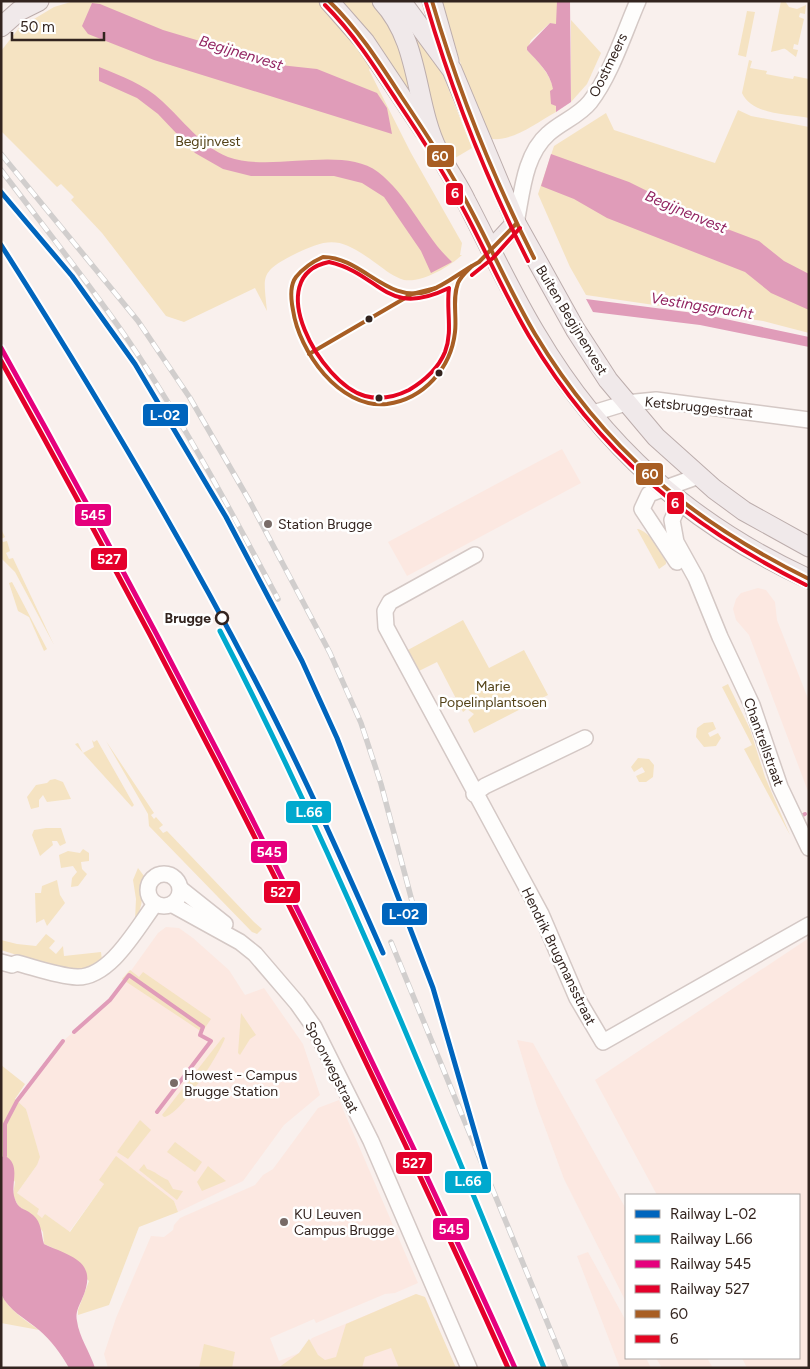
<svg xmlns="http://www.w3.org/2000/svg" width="810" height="1369" font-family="Figtree,sans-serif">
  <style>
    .built { fill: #fce8e1 }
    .green { fill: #f5e3c2 }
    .water { fill: #e09cb9 }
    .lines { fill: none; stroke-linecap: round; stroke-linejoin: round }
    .stream { stroke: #e09cb9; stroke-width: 4 }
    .minor-casing { stroke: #d4c8c5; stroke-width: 18 }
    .major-casing { stroke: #bcadac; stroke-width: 21 }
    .minor { stroke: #fefdfc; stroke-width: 15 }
    .major { stroke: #f0e9ea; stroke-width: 19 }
    .rail-casing { stroke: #d1cecd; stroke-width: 5.5 }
    .rail { stroke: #fff; stroke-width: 4; stroke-dasharray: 11; stroke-linecap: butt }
    .bus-1-casing { stroke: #fff; stroke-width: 8 }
    .bus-2-casing { stroke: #fff; stroke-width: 8 }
    .bus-1 { stroke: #a85e24; stroke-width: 4 }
    .bus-2 { stroke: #e40521; stroke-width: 4 }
    .rail-1-casing { stroke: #fff; stroke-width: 9 }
    .rail-2-casing { stroke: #fff; stroke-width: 9 }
    .rail-3-casing { stroke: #fff; stroke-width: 9 }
    .rail-4-casing { stroke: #fff; stroke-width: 9 }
    .rail-1 { stroke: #0065bd; stroke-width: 5 }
    .rail-2 { stroke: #00a9ce; stroke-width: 5 }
    .rail-3 { stroke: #e5007d; stroke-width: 5 }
    .rail-4 { stroke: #e4002b; stroke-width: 5 }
    .bus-dot { fill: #33241f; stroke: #fff; stroke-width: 2 }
    .poi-dot { fill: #786b67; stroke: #fff; stroke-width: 2 }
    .stop-dot { fill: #fff; stroke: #33241f; stroke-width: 2.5 }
    .labels { text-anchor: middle; stroke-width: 5; stroke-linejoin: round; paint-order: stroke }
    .street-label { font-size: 14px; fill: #33241f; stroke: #fff }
    .park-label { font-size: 14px; fill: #544319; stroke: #fff }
    .poi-label { font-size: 14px; fill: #33241f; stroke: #fff; text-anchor: start }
    .stop-label { font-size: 14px; font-weight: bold; fill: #33241f; stroke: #fff; text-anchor: end }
    .water-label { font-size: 15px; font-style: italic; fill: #922461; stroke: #fff }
    .line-badge { stroke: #fff; stroke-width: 2 }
    .badge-label { font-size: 14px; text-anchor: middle; font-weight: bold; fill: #fff }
  </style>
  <rect width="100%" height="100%" fill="#f9f0ed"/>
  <g class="built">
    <path d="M562 449 581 483 407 576 388 542Z"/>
    <path d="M758 588 766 590 775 602 777 620 809 701V794L749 635 736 620 733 609 736 599 741 593Z"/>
    <path d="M166 927 179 928 193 938 229 970 245 995 264 988 303 1044 320 1095 284 1125 243 1181 178 1212 174 1201 99 1180 104 1184 69 1232 45 1214 42 1218 36 1214 39 1210 17 1193 37 1165 26 1109 17 1101 63 1041 110 1000 158 933Z"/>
    <path d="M809 938V1368H747L742 1358H799V1195H657L595 1080Z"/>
    <path d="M517 1040 533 1043 626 1209V1302L564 1179 537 1106Z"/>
    <path d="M339 1100 418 1283 395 1293 385 1294 316 1323 314 1319 270 1338 279 1361 299 1353 312 1338 416 1294 425 1297 455 1368H108L104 1354 116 1318 151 1236 164 1237 173 1230 174 1225 180 1218 255 1185 263 1175 273 1169 318 1108Z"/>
    <path d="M588 1252 626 1321V1358H646L651 1368H620L577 1256Z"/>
    <path d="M656 1358H707L713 1368H662Z"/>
  </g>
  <g class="green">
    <path d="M74 1H321L373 63 369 70 411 153 462 243 460 255H462C449 267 422 283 404 280 394 277 385 270 377 264 341 238 332 235 291 256 259 273 264 277 267 311L255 288 184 322 166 316 102 233 71 200 74 197 61 184 57 187 1 131V51L19 28 54 7Z"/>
    <path d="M337 1H377L386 12 420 106Z"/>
    <path d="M396 1 440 68 472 148 455 158 443 141Z"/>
    <path d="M441 1H557V22L556 25 550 23 531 40 527 50C546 69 557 83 556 112 536 123 514 141 492 139L468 87Z"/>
    <path d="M781 1H785L789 7 797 9 806 5 805 14 800 13 799 17 804 19 798 45 794 44 793 49 798 50 796 57C780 46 790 48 771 52Z"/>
    <path d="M747 11 755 12 746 57 738 55Z"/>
    <path d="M571 20 601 53 587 84 571 102Z"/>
    <path d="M749 60 752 61 750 68 767 71 766 74 786 78 793 79 794 76 809 79V118C787 114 752 115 742 93Z"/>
    <path d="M738 110 751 116 809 127V333L763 321 586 295 570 267 538 194 554 146 606 113 614 130 715 163Z"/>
    <path d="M1 529 5 537 1 539 3 542 7 541 10 551 6 553 9 559 13 558 54 645 15 572 1 558Z"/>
    <path d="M637 529C647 529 667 555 666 564L659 569Z"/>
    <path d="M12 582 47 649 44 651 29 617 18 611 9 583Z"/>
    <path d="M463 620 489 668 524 650 548 695 474 733 468 720 474 714 467 709 463 712 437 662 417 672 406 651Z"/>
    <path d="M728 684 750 729 765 777 790 835 744 749 752 745 722 687Z"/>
    <path d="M713 722 716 729 708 733 710 737 718 733 721 738 716 746 704 747 696 737 697 728 704 723Z"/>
    <path d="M92 740 94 742 97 740 134 805 132 807 75 744 78 743 83 753 94 747Z"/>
    <path d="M106 741 154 813 151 815 154 819 156 817 163 825 159 828 163 833 167 831 254 922 262 929 257 934 252 932 149 826 148 814Z"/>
    <path d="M638 758 649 759 654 765 653 777 646 782H639L636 776 645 772 642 767 634 772 631 767Z"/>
    <path d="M55 779 63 782 71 799 47 802 43 795 39 800V807L31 809 27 797 36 785 47 783 50 780Z"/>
    <path d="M46 828H61L66 843 60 846 57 841H52L53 845 40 856 32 835 34 830Z"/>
    <path d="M83 849 89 853V861L81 862 82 869 87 874 78 886 71 887 72 878 77 872 73 866 61 868 59 855 68 851 80 853Z"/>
    <path d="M138 868 144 876C142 892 144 906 135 920L136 899 133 880Z"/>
    <path d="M57 880 60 895 65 903 47 926 44 919 36 923 35 893H41L42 886Z"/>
    <path d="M46 934 55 941 49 948 56 954 63 946 64 956 101 952 102 960 81 971 58 968 1 950V940L17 944 36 946Z"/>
    <path d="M130 970 139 977 143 972 211 1019 202 1032 122 979Z"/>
    <path d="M241 1013 256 1035 250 1039 240 1055 238 1053Z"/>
    <path d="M223 1037 225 1038C219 1055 180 1115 164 1117L162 1115Z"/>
    <path d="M1 1065 25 1084 15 1099 26 1109 40 1157 37 1165 17 1193 39 1209 37 1214 42 1218 45 1214 70 1232 104 1184 99 1180 116 1156 174 1201 178 1212 139 1227 109 1305 78 1315V1310L89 1281 53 1248 44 1244 43 1232 29 1213 18 1206 13 1195 15 1182 1 1157Z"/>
    <path d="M140 1120 151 1130 128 1159 117 1152Z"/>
    <path d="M175 1142 202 1162 195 1172 167 1152Z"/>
    <path d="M144 1164 147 1169C155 1171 160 1177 168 1180L173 1189 183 1191 177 1200 139 1170Z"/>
    <path d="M208 1166 226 1181 202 1191 197 1182Z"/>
    <path d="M1 1294C9 1310 25 1320 39 1330L1 1323Z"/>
    <path d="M416 1294 425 1297 456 1368H399L391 1348 365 1357 362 1368H278L299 1353 309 1339 318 1355 325 1360 336 1357 346 1324Z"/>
    <path d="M204 1344 235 1352 232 1368H199Z"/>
  </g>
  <g class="water">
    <path d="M557 1H570L571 102 556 112V106L551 104 550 91 553 89C550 72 538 62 527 50V47L550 23 556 24Z"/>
    <path d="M92 3 100 4 163 30 280 65 317 69 377 93 387 108 392 134 154 60 88 34 82 26Z"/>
    <path d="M99 67C121 76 144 84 162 101 183 120 201 146 228 157 271 173 342 145 378 172 409 196 424 236 452 262L431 273 421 251 384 197 362 183 334 176H251L223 169 195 153 158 114 137 98 99 81Z"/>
    <path d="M551 154 629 182 714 224 759 241 784 261 809 274V310L771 293 745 272 607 218 574 199 541 186Z"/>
    <path d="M586 299 702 314 809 337V347L700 325 593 312Z"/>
    <path d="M5 1156C21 1164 11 1183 14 1196 18 1211 24 1207 33 1215 42 1222 41 1235 44 1244 72 1257 99 1261 82 1299 79 1306 75 1313 77 1321 79 1337 90 1352 95 1368H69C61 1354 51 1340 39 1330 25 1318 9 1311 1 1294V1157Z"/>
  </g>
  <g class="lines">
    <g class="stream">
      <path d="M803 815 805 814"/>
      <path d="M74 1032 110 1000 129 975 203 1027 200 1035 211 1041 157 1112"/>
      <path d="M5 1156V1124L17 1101 63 1041"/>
    </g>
    <defs>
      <g id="minor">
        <path d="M516 223C522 194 524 155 548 134 561 122 579 116 590 102 611 75 624 33 638 1"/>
        <path d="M590 414 626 403 656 400 809 420"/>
        <path d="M680 503 672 520 676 542 696 578 720 637 752 705 780 787 809 848"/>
        <path d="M475 555 390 602 385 611 386 627 541 914 577 998 603 1042 809 925"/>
        <path d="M677 562 642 509 649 494 699 476"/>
        <path d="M474 794 485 786 585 738"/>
        <circle cx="164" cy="890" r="16"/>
        <path d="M181 889 225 924"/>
        <path d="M173 905 240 942 255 954 297 1003 314 1027 371 1141 469 1368"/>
        <path d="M1 962 12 965 17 963C36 968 57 976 77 977 110 978 137 928 155 904"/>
      </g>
      <g id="major">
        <path d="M329 1 365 42 425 132"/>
        <path d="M382 1C421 43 414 103 438 151 446 168 458 184 466 201 489 245 510 291 536 334 602 446 691 525 809 579"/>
        <path d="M401 1 452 70 516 223 575 329 608 380 656 437 714 489 744 511 809 547"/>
        <path d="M432 1 449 61"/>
        <path d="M1 27 19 11 39 1"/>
        <path d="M491 250 516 223"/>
      </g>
    </defs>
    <use href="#minor" class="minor-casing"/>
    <use href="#major" class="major-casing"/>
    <use href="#minor" class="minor"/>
    <use href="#major" class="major"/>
    <defs>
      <g id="rail">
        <path d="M1 154 138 321 190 398 249 500 330 653 361 723 381 784 417 920"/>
        <path d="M1 170C44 227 88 282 128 340 184 423 231 511 278 599"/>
        <path d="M391 942 566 1368"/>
      </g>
    </defs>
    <use href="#rail" class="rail-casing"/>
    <use href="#rail" class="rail"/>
    <defs>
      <g id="bus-1">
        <path d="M329 1C358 29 379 62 401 96 427 135 452 173 473 214 494 254 512 295 535 334 604 449 690 520 809 579"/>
        <path d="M432 1C458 90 492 175 534 258"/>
        <path d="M323 257C363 257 387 305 429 291 445 285 458 274 472 266 467 271 461 276 458 283 452 299 457 316 455 332 451 368 424 399 387 404 339 409 299 351 293 310 291 300 290 285 296 277 304 267 312 262 323 257Z"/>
        <path d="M472 266 479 262 516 224"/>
        <path d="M309 354 412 294 436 288"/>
      </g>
      <g id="bus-2">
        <path d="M426 3C452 92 486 178 528 261"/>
        <path d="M325 5C354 34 375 67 397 101 422 138 446 176 467 216 488 256 506 297 529 336 598 452 687 525 806 585"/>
        <path d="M329 262C382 274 385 319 449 288 446 310 453 331 445 352 438 369 424 381 409 390 395 397 380 400 365 396 321 384 260 276 329 262Z"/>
        <path d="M472 275 493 258 520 228"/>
      </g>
    </defs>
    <use href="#bus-1" class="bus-1-casing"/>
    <use href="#bus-2" class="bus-2-casing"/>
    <use href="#bus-1" class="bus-1"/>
    <use href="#bus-2" class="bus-2"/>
    <defs>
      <g id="rail-1">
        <path d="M1 192 72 276 135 364 226 517 302 661 337 738 433 988 488 1178"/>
        <path d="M1 245C91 386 177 530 254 678 301 768 342 860 383 953"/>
      </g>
      <path id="rail-2" d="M220 631C344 870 442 1119 544 1368"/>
      <path id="rail-3" d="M1 348C188 682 358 1020 515 1368"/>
      <path id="rail-4" d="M1 361C185 690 354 1024 508 1368"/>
    </defs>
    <use href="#rail-1" class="rail-1-casing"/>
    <use href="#rail-2" class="rail-2-casing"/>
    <use href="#rail-3" class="rail-3-casing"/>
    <use href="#rail-4" class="rail-4-casing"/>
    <use href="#rail-1" class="rail-1"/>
    <use href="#rail-2" class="rail-2"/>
    <use href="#rail-3" class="rail-3"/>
    <use href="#rail-4" class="rail-4"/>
  </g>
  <g class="bus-dot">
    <circle cx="369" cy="319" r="4.5"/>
    <circle cx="439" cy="373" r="4.5"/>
    <circle cx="379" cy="398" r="4.5"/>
  </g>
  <g class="poi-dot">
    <circle cx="268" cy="524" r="5"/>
    <circle cx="174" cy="1083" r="5"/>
    <circle cx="284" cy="1222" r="5"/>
  </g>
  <circle class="stop-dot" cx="222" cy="618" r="6"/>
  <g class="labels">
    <g class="street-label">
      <text transform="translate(608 65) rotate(-64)" y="5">Oostmeers</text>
      <text transform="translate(572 320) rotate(59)" y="5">Buiten Begijnenvest</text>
      <text transform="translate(699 407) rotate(6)" y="5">Ketsbruggestraat</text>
      <text transform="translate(764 742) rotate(70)" y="5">Chantrellstraat</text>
      <text transform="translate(559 956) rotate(64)" y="5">Hendrik Brugmansstraat</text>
      <text transform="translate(332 1067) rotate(63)" y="5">Spoorwegstraat</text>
    </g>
    <g class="park-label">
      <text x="208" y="146">Begijnvest</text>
      <text x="493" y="691">Marie<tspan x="493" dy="16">Popelinplantsoen</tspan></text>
    </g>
    <g class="poi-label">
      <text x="278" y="529">Station Brugge</text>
      <text x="184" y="1080">Howest - Campus<tspan x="184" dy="16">Brugge Station</tspan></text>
      <text x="294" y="1219">KU Leuven<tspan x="294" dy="16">Campus Brugge</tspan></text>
    </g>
    <g class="stop-label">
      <text x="211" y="623">Brugge</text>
    </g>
    <g class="water-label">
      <text transform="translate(241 53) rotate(17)" y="5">Begijnenvest</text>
      <text transform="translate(686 212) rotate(23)" y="5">Begijnenvest</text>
      <text transform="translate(702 306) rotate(9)" y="5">Vestingsgracht</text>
    </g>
  </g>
  <g class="line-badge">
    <rect x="426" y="144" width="29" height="24" rx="5" fill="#a85e24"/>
    <rect x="445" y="182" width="19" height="24" rx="5" fill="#e40521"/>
    <rect x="142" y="403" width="47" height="24" rx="5" fill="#0065bd"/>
    <rect x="635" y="462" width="29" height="24" rx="5" fill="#a85e24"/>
    <rect x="666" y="491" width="19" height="24" rx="5" fill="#e40521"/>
    <rect x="74" y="503" width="38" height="24" rx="5" fill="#e5007d"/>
    <rect x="90" y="547" width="38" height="24" rx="5" fill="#e4002b"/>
    <rect x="285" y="800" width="47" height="24" rx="5" fill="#00a9ce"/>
    <rect x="250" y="840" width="38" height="24" rx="5" fill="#e5007d"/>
    <rect x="263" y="880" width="38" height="24" rx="5" fill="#e4002b"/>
    <rect x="381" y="902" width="47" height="24" rx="5" fill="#0065bd"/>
    <rect x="395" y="1151" width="38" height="24" rx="5" fill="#e4002b"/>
    <rect x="444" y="1170" width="48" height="24" rx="5" fill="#00a9ce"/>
    <rect x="432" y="1217" width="38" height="24" rx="5" fill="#e5007d"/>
  </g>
  <g class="badge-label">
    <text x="440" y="161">60</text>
    <text x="455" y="198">6</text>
    <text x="165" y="420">L-02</text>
    <text x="650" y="479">60</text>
    <text x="675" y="508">6</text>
    <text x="93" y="520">545</text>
    <text x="109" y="564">527</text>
    <text x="309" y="817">L.66</text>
    <text x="269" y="857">545</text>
    <text x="282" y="897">527</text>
    <text x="404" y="919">L-02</text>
    <text x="414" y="1168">527</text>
    <text x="468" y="1186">L.66</text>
    <text x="451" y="1234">545</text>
  </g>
  <rect width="810" height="1369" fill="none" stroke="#33241f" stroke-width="5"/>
  <rect x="625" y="1194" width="175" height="165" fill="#ffffff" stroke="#ada7a5"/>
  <rect x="635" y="1210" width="25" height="8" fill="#0065bd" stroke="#ada7a5"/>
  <text x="670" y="1219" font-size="15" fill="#33241f">Railway L-02</text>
  <rect x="635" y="1235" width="25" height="8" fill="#00a9ce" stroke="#ada7a5"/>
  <text x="670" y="1244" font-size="15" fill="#33241f">Railway L.66</text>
  <rect x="635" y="1260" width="25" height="8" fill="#e5007d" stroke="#ada7a5"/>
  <text x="670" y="1269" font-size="15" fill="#33241f">Railway 545</text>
  <rect x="635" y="1285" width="25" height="8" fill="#e4002b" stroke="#ada7a5"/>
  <text x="670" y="1294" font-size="15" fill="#33241f">Railway 527</text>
  <rect x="635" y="1310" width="25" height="8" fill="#a85e24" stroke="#ada7a5"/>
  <text x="670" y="1319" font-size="15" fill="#33241f">60</text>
  <rect x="635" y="1335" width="25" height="8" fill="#e40521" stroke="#ada7a5"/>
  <text x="670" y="1344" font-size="15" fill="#33241f">6</text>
  <path d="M12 32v8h92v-8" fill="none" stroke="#33241f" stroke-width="2.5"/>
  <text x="20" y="32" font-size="15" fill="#33241f" stroke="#ffffff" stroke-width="4" paint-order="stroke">50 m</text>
</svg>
